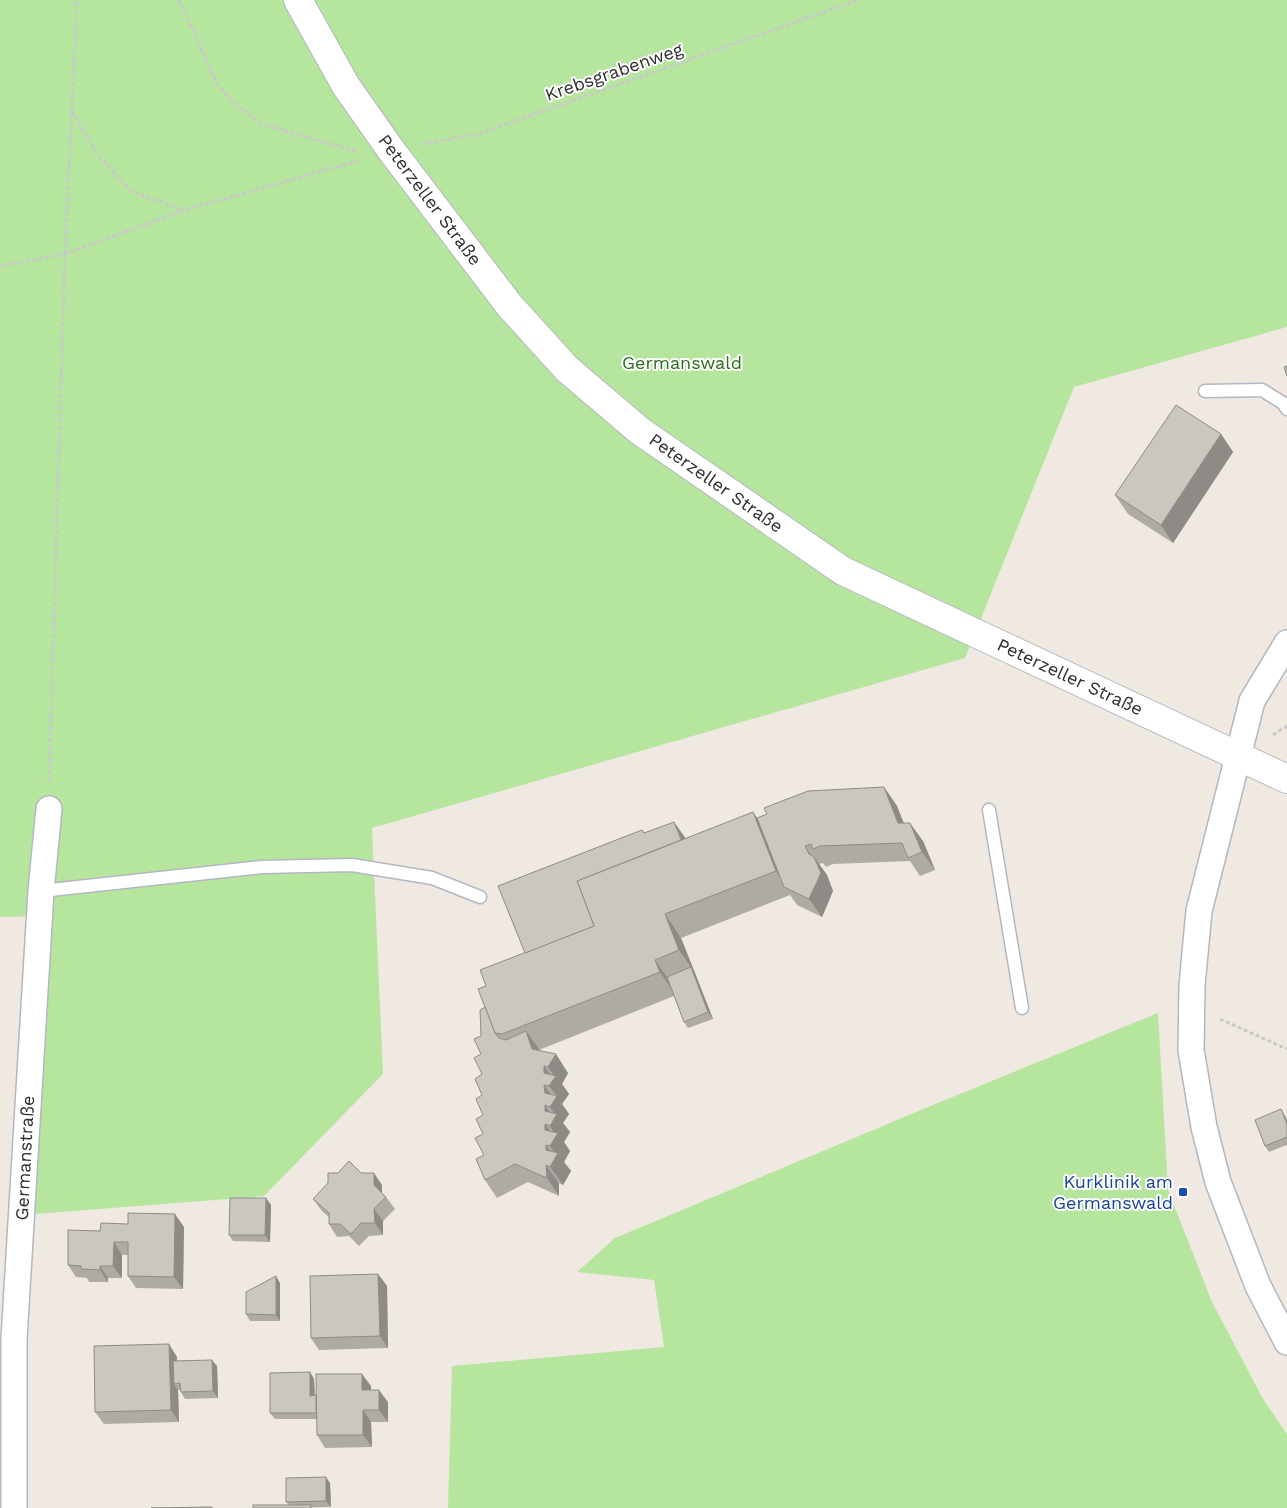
<svg xmlns="http://www.w3.org/2000/svg" width="1287" height="1508" font-family="'Work Sans',sans-serif">
  <style>
    .green { fill: #b6e59e }
    .lines { fill: none; stroke-linecap: round; stroke-linejoin: round }
    .service-casing { stroke: #b4b7c1; stroke-width: 15 }
    .minor-casing { stroke: #b4b7c1; stroke-width: 28 }
    .secondary-casing { stroke: #b4b7c1; stroke-width: 30 }
    .path { stroke: #c9c9c9; stroke-width: 3; stroke-dasharray: 4 2.5; stroke-linecap: butt }
    .service { stroke: #fff; stroke-width: 12 }
    .minor { stroke: #fff; stroke-width: 25 }
    .secondary { stroke: #fff; stroke-width: 28 }
    .wall { fill: #afaba4 }
    .shaded-wall { fill: #8e8b86 }
    .building { fill: #cbc7bf; stroke: #8e8b86 }
    .transit-dot { fill: #1a4fb4; stroke: #fff; stroke-width: 2 }
    .labels { text-anchor: middle; stroke-width: 4; stroke-linejoin: round; paint-order: stroke }
    .street-label { font-size: 18px; fill: #2e2e2e; stroke: #fff }
    .park-label { font-size: 18px; fill: #2c6e1b; stroke: #fff }
    .transit-label { font-size: 18px; fill: #164399; stroke: #fff; text-anchor: end }
  </style>
  <rect width="100%" height="100%" fill="#efe9e1"/>
  <g class="green">
    <path d="M0 0H1287V327L1074 387 965 658 372 828 383 1074 264 1196 35 1214 42 916 0 917Z"/>
    <path d="M1158 1013 1168 1190 1212 1302 1263 1399 1287 1434V1508H448L452 1366 664 1347 654 1280 577 1272 615 1238 938 1103Z"/>
  </g>
  <g class="lines">
    <defs>
      <g id="service">
        <path d="M1205 391 1262 390 1283 403 1287 409"/>
        <path d="M989 810 1022 1008"/>
        <path d="M41 891 262 867 352 865 432 878 480 897"/>
      </g>
      <g id="minor">
        <path d="M1287 643 1252 701 1199 911 1192 985 1191 1050 1204 1127 1218 1182 1258 1286 1287 1342"/>
        <path d="M14 1508V1339L41 891 49 809"/>
      </g>
      <path id="secondary" d="M298 0 346 86 391 150 509 305 567 369 640 431 843 571 1287 779"/>
    </defs>
    <use href="#service" class="service-casing"/>
    <use href="#minor" class="minor-casing"/>
    <use href="#secondary" class="secondary-casing"/>
    <g class="path">
      <path d="M179 0 218 86 238 106 261 124 355 151"/>
      <path d="M72 111 97 154 132 192 184 210"/>
      <path d="M422 144 478 134 858 0"/>
      <path d="M0 266 65 254 185 210 361 160"/>
      <path d="M1273 735 1287 726"/>
      <path d="M49 781 65 254 77 0"/>
      <path d="M1220 1019 1287 1049"/>
    </g>
    <use href="#service" class="service"/>
    <use href="#minor" class="minor"/>
    <use href="#secondary" class="secondary"/>
  </g>
  <g class="wall">
    <path d="M1221 434 1233 452 1173 543 1128 514 1115 495Z"/>
    <path d="M884 787 897 806 903 823 923 841 935 870 920 876 910 861 833 864 826 867 823 863 819 864 827 875 833 891 822 917 797 905 790 895 681 938 713 1019 688 1028 684 1022 674 996 539 1050 568 1073 562 1084 569 1094 562 1104 569 1114 563 1123 570 1132 564 1142 570 1151 564 1162 571 1171 563 1185 559 1183V1196L528 1182 497 1198 485 1180 481 1036 485 1007 486 986 525 953 642 830 645 833 686 839 757 818Z"/>
    <path d="M1281 1109 1285 1116 1287 1120V1145L1269 1152 1265 1146Z"/>
    <path d="M361 1173 382 1185V1193L386 1197 395 1209 383 1221V1235L369 1236 359 1246 349 1236 337 1237 329 1224V1217L322 1211 313 1199Z"/>
    <path d="M266 1198 271 1205 270 1242 233 1241 229 1235Z"/>
    <path d="M128 1224 184 1227 183 1289 136 1288 128 1276V1255H122V1278H108V1282H89L87 1278 76 1277 68 1265 100 1231Z"/>
    <path d="M378 1274 387 1286 388 1348 319 1350 311 1338Z"/>
    <path d="M280 1283V1321H250L246 1314Z"/>
    <path d="M177 1357V1361L217 1366 218 1398 185 1399 181 1392 180 1390H178L179 1422 104 1424 95 1412Z"/>
    <path d="M310 1372 314 1379 315 1395 371 1386V1390L388 1402V1422H371L372 1447 325 1448 317 1435V1419H275L270 1413Z"/>
    <path d="M330 1483 331 1507 253 1508 289 1505 286 1502Z"/>
  </g>
  <g class="shaded-wall">
    <path d="M1221 434 1233 452 1173 543 1161 525Z"/>
    <path d="M884 787 897 806 911 841 898 823Z"/>
    <path d="M753 812 770 836 789 889 776 871Z"/>
    <path d="M674 822 687 840 684 846Z"/>
    <path d="M910 823 923 841 935 870 922 852Z"/>
    <path d="M805 846 816 862 814 857 827 875 833 891 822 917 809 899V854Z"/>
    <path d="M665 914 681 938 695 973 679 950Z"/>
    <path d="M655 960 671 983 676 996 660 972Z"/>
    <path d="M691 967 695 973 713 1019 708 1012Z"/>
    <path d="M526 1031 539 1049 545 1067 532 1049Z"/>
    <path d="M556 1054 568 1073 562 1084 569 1094 562 1104 569 1114 563 1123 570 1132 564 1142 570 1151 564 1162 571 1171 563 1185 550 1167 546 1150V1145L555 1158 557 1156 550 1146 545 1130V1124L555 1138 556 1136 550 1126 545 1111V1105L554 1119 556 1116 550 1107 545 1093 544 1085 554 1099 557 1096 549 1086 544 1073V1066L554 1080 555 1077 548 1067Z"/>
    <path d="M1281 1109 1285 1116 1287 1120V1124Z"/>
    <path d="M546 1165 559 1183V1196L547 1178Z"/>
    <path d="M374 1173 382 1185V1197L374 1185Z"/>
    <path d="M266 1198 271 1205 270 1242 265 1235Z"/>
    <path d="M374 1209 383 1221V1235L375 1223Z"/>
    <path d="M175 1214 184 1227 183 1289 174 1277Z"/>
    <path d="M114 1242 122 1255V1278L113 1266Z"/>
    <path d="M100 1266 108 1278V1282L100 1270Z"/>
    <path d="M378 1274 387 1286 388 1348 380 1336Z"/>
    <path d="M276 1276 280 1283V1321L276 1315Z"/>
    <path d="M169 1344 177 1357 178 1384H174L178 1390 179 1422 171 1410Z"/>
    <path d="M212 1360 217 1366 218 1398 213 1391Z"/>
    <path d="M310 1372 314 1379 315 1402 310 1396Z"/>
    <path d="M362 1374 371 1386V1403L362 1390Z"/>
    <path d="M379 1390 388 1402V1422L379 1410Z"/>
    <path d="M363 1410 371 1422 372 1447 363 1435Z"/>
    <path d="M326 1477 330 1483 331 1507 326 1501Z"/>
  </g>
  <g class="building">
    <path d="M1287 366V376L1284 367Z"/>
    <path d="M1176 405 1221 434 1161 525 1115 495Z"/>
    <path d="M884 787 898 823H910L922 852 908 858 902 843 820 846 813 849 811 844 805 846 809 854 814 857 821 873 809 899 784 887 757 818 767 814 764 808 808 791Z"/>
    <path d="M753 812 776 871 665 914 679 950 655 960 660 972 502 1034 495 1033 478 989 486 986 480 970 594 926 577 881Z"/>
    <path d="M674 822 681 840 577 881 594 926 525 953 498 886 642 830 644 833Z"/>
    <path d="M691 967 708 1012 684 1022 667 977Z"/>
    <path d="M485 1007 495 1033 499 1038 506 1040 526 1031 532 1049 556 1054 548 1067 544 1066V1073L556 1076 549 1086 544 1085 545 1093 557 1096 550 1107 545 1105V1111L557 1114 550 1126 545 1124V1130L558 1133 550 1146 546 1145V1150L558 1153 550 1167 546 1165 547 1178 515 1164 485 1180 476 1159 484 1155 475 1138 483 1134 476 1119 483 1115 476 1099 482 1095 475 1079 482 1074 474 1058 481 1054 474 1039 481 1036 480 1010Z"/>
    <path d="M1281 1109 1287 1124V1137L1265 1146 1255 1120Z"/>
    <path d="M349 1161 361 1173H374V1185L386 1197 374 1209 375 1223H361L351 1234 340 1224H329V1213L313 1199 328 1183V1173H338Z"/>
    <path d="M230 1198H266L265 1235H229Z"/>
    <path d="M128 1213 175 1214 174 1277 128 1276V1242H114L113 1266H100V1270L81 1269V1266L68 1265V1230L100 1231 101 1223 128 1224Z"/>
    <path d="M378 1274 380 1336 311 1338 310 1276Z"/>
    <path d="M276 1276V1315L246 1314V1292Z"/>
    <path d="M169 1344 171 1410 95 1412 94 1346Z"/>
    <path d="M212 1360 213 1391 181 1392 180 1383 174 1384 173 1361Z"/>
    <path d="M310 1372V1396L316 1395V1413H270V1373Z"/>
    <path d="M316 1374H362V1390H379V1410H363V1435H317Z"/>
    <path d="M326 1477V1501L286 1502V1478Z"/>
    <rect x="253" y="1505" width="58" height="3"/>
    <path d="M212 1507V1508H151Z"/>
  </g>
  <rect class="transit-dot" x="1178" y="1187" width="10" height="10" rx="2.5"/>
  <g class="labels">
    <g class="street-label">
      <text transform="translate(614 72) rotate(-19)" y="6">Krebsgrabenweg</text>
      <text transform="translate(430 200) rotate(53)" y="6">Peterzeller Straße</text>
      <text transform="translate(716 483) rotate(35)" y="6">Peterzeller Straße</text>
      <text transform="translate(1070 677) rotate(25)" y="6">Peterzeller Straße</text>
      <text transform="translate(25 1158) rotate(-87)" y="6">Germanstraße</text>
    </g>
    <g class="park-label">
      <text x="682" y="369">Germanswald</text>
    </g>
    <g class="transit-label">
      <text x="1173" y="1188">Kurklinik am<tspan x="1173" dy="21">Germanswald</tspan></text>
    </g>
  </g>
</svg>
